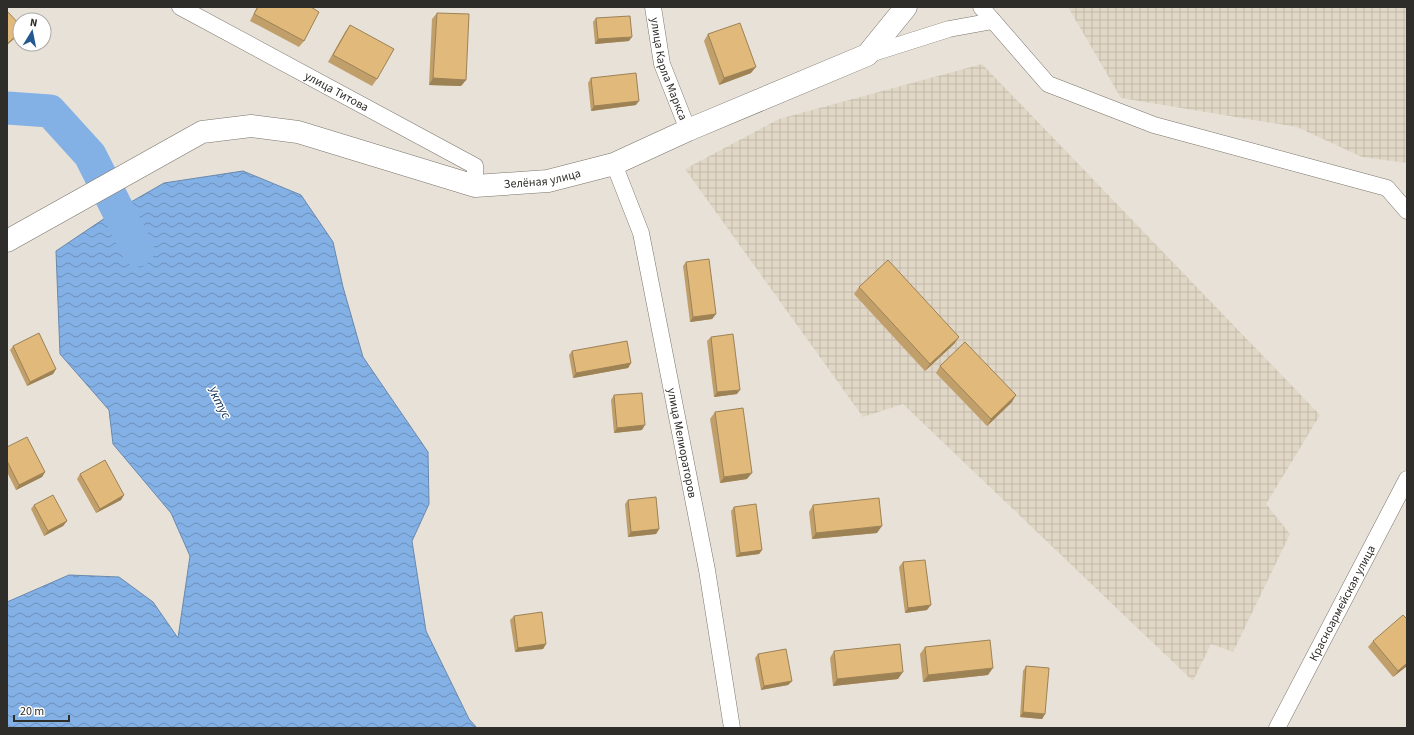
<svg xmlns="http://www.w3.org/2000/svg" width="1414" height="735" font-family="'Source Sans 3',sans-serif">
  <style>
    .industrial { fill: url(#industrial-grid) }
    .water { fill: url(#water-waves); stroke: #6a89ad }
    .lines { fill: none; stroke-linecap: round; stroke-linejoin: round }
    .river { stroke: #83b1e6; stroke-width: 33 }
    .street-casing { stroke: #7a746b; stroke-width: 17 }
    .secondary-casing { stroke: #7a746b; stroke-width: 23 }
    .street { stroke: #fff; stroke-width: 16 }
    .secondary { stroke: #fff; stroke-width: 22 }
    .wall { fill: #c19f6a }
    .shaded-wall { fill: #9d8256 }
    .building { fill: #e0b97b; stroke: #9d8256 }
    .labels { text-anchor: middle; stroke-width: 3; stroke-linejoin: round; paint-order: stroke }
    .street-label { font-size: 12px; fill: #2f2d29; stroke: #fff }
    .water-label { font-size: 13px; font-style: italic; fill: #0d2d4f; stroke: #fff }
  </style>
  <defs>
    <pattern id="industrial-grid" width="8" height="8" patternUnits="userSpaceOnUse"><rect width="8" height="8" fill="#e1d7c6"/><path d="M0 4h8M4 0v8" fill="none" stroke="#c1b9aa"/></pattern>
    <pattern id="water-waves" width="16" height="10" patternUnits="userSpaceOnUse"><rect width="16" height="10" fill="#83b1e6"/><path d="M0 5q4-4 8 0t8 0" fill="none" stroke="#6c90ba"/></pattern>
  </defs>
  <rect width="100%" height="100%" fill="#e7e1d7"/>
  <g class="industrial">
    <path d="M1068 7H1407V163L1362 157 1297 127 1121 98Z"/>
    <path d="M982 64 1320 415 1266 504 1290 534 1233 652 1211 644 1193 681 903 404 863 417 685 169 779 119Z"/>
  </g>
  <path class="water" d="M243 171 301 195 333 242 343 287 363 357 428 452 429 504 412 541 426 631 469 719 477 728H7V602L69 575 119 577 153 602 178 638 190 556 171 513 113 444 109 410 60 354 56 251 117 210 164 183Z"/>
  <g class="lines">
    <path class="river" d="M7 108 50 111 90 155 138 250"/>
    <defs>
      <g id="street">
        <path id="s1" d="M180 7 475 166V186"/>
        <path id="s2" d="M653 7 662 64 688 130"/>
        <path d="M981 7 1048 84 1154 125 1387 188 1407 211"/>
        <path d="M867 55 949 29 993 21"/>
        <path id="s3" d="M614 164 641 233 707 570 732 728"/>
        <path id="s4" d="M1277 728 1407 479"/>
      </g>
      <g id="secondary">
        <path id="s5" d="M7 241 202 132 251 126 298 132 475 186 548 181 614 164 688 130 867 55 906 7"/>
      </g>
    </defs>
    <use href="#street" class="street-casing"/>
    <use href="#secondary" class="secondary-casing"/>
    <use href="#street" class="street"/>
    <use href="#secondary" class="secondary"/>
  </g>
  <g class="wall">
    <path d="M257 7H311L304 41 299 47 250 21Z"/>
    <path d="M437 13 466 80 461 86 429 85 432 19Z"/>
    <path d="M596 18 629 41 595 44 593 22Z"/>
    <path d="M350 25 377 79 372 86 328 62 345 32Z"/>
    <path d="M708 34 751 73 719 85 704 41Z"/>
    <path d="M591 78 636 105 591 111 588 83Z"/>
    <path d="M686 262 716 314 712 319 690 322 683 266Z"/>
    <path d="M859 287 959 337 954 344 925 371 854 294Z"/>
    <path d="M711 337 737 394 714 397 707 341Z"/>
    <path d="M13 346 56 369 53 374 27 386 10 350Z"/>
    <path d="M572 351 631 363 628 368 573 378 569 355Z"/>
    <path d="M940 366 1012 402 987 426 936 373Z"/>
    <path d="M614 395 642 430 614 433 611 400Z"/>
    <path d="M715 412 747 479 720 483 710 419Z"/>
    <path d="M7 447 45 472 42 477 16 490 7 472Z"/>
    <path d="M80 474 124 495 121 500 96 513 77 479Z"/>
    <path d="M628 500 659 529 656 534 628 537 625 504Z"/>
    <path d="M34 505 67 521 63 526 44 536 31 509Z"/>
    <path d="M813 505 877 533 812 539 809 512Z"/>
    <path d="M734 507 762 550 759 554 736 557 731 511Z"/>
    <path d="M903 562 927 610 905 613 899 567Z"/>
    <path d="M514 616 546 644 543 649 515 652 510 620Z"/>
    <path d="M1407 619V666L1393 677 1368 647 1373 641Z"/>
    <path d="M925 647 988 675 923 682 920 654Z"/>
    <path d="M834 651 898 679 833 686 830 658Z"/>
    <path d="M758 654 792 681 788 685 761 690 755 658Z"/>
    <path d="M1026 666 1045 714 1042 719 1020 717 1023 671Z"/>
  </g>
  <g class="shaded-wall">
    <path d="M20 32V34L7 45V44Z"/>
    <path d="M632 37 629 41 595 44 598 39Z"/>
    <path d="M756 67 751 73 719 85 724 78Z"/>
    <path d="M433 78 466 80 461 86 429 85Z"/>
    <path d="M639 101 636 105 591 111 594 106Z"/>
    <path d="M716 314 712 319 690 322 693 317Z"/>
    <path d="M959 337 954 344 925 371 930 364Z"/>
    <path d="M631 363 628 368 573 378 576 373Z"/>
    <path d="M56 369 53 374 27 386 30 382Z"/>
    <path d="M740 390 737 394 714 397 717 392Z"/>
    <path d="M1016 395 1012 402 987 426 991 419Z"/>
    <path d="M645 425 642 430 614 433 617 428Z"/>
    <path d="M45 472 42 477 16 490 19 485Z"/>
    <path d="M752 473 747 479 720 483 724 477Z"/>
    <path d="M124 495 121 500 96 513 100 509Z"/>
    <path d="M67 521 63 526 44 536 48 531Z"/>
    <path d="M882 526 877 533 812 539 816 533Z"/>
    <path d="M659 529 656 534 628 537 631 532Z"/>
    <path d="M762 550 759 554 736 557 740 553Z"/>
    <path d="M931 605 927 610 905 613 908 608Z"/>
    <path d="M546 644 543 649 515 652 518 648Z"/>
    <path d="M1407 663V666L1393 677 1398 671Z"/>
    <path d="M993 668 988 675 923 682 928 675Z"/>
    <path d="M903 672 898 679 833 686 837 679Z"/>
    <path d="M792 681 788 685 761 690 764 686Z"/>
    <path d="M1023 712 1045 714 1042 719 1020 717Z"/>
  </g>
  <g class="building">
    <path d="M258 7H311L319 12 304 41 254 14Z"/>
    <path d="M7 11 20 25V32L7 44Z"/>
    <path d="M437 13 469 14 466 80 433 78Z"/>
    <path d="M630 16 632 37 598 39 596 18Z"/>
    <path d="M740 23 756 67 724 78 708 34Z"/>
    <path d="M350 25 394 49 377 79 333 55Z"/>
    <path d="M636 73 639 101 594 106 591 78Z"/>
    <path d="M709 259 716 314 693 317 686 262Z"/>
    <path d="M888 260 959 337 930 364 859 287Z"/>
    <path d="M39 333 56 369 30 382 13 346Z"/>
    <path d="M733 334 740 390 717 392 711 337Z"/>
    <path d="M627 341 631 363 576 373 572 351Z"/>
    <path d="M965 342 1016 395 991 419 940 366Z"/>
    <path d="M642 393 645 425 617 428 614 395Z"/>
    <path d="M743 408 752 473 724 477 715 412Z"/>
    <path d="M27 437 45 472 19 485 7 461V447Z"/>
    <path d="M105 460 124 495 100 509 80 474Z"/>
    <path d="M53 495 67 521 48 531 34 505Z"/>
    <path d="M656 497 659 529 631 532 628 500Z"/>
    <path d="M879 498 882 526 816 533 813 505Z"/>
    <path d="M756 504 762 550 740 553 734 507Z"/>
    <path d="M925 560 931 605 908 608 903 562Z"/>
    <path d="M542 612 546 644 518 648 514 616Z"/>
    <path d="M1403 615 1407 619V663L1398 671 1373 641Z"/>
    <path d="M990 640 993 668 928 675 925 647Z"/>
    <path d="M900 644 903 672 837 679 834 651Z"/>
    <path d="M786 649 792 681 764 686 758 654Z"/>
    <path d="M1026 666 1049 668 1045 714 1023 712Z"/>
  </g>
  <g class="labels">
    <g class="street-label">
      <text dy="4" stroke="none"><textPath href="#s2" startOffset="64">улица Карла Маркса</textPath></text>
      <text dy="4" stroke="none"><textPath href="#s1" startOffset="178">улица Титова</textPath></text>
      <text dy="4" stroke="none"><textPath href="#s5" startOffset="573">Зелёная улица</textPath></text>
      <text dy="4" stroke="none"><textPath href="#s3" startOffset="288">улица Мелиораторов</textPath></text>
      <text dy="4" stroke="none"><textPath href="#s4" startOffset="141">Красноармейская улица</textPath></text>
    </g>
    <g class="water-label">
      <text transform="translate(220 402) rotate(62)" y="5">Уктус</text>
    </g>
  </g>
  <rect width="1414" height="735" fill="none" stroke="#2f2d29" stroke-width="16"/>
  <g transform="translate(32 32) rotate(10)"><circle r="19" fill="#ffffff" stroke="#acaba9"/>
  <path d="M0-3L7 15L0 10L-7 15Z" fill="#235891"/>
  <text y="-6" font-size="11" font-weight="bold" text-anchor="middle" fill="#2f2d29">N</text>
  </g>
  <path d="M14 715v6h55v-6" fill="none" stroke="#2f2d29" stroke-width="2"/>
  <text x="20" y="715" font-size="12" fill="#2f2d29" stroke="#ffffff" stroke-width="3" paint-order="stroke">20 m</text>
</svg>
